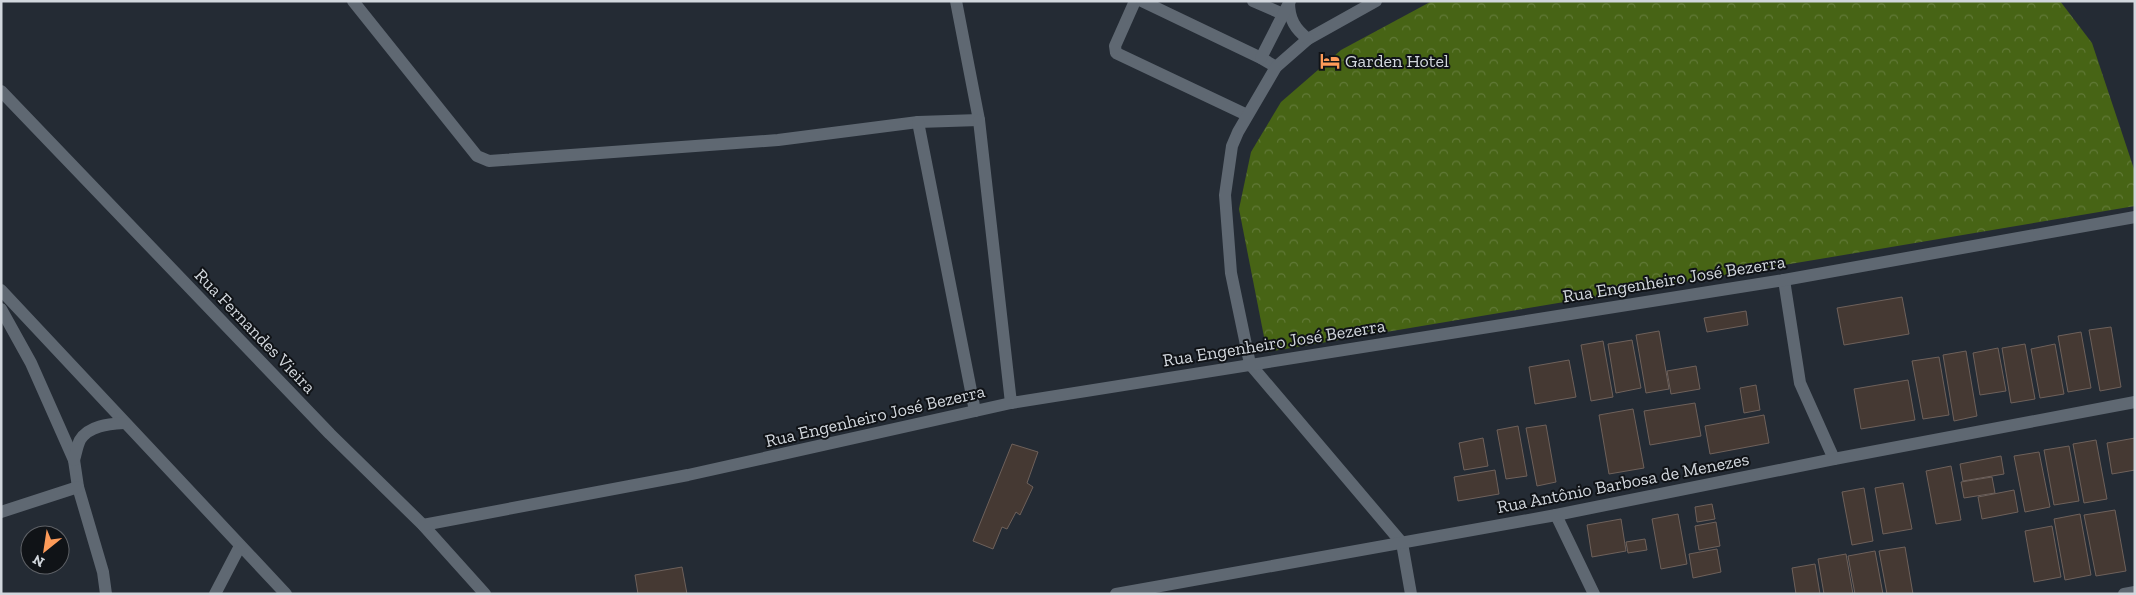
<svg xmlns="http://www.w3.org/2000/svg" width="2136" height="595" font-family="'Zilla Slab',serif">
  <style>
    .forest { fill: url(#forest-crowns) }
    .building { fill: #453933; stroke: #6e615b }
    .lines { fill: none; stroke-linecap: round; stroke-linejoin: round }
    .minor { stroke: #5f6872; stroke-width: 12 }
    .labels { text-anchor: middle; stroke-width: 4; stroke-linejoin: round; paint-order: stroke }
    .poi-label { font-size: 18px; fill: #d2d7dd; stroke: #101317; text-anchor: start }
    .street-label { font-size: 18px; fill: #d2d7dd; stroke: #101317 }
  </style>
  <defs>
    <pattern id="forest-crowns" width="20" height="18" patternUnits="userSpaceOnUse" patternTransform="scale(1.25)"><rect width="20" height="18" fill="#476415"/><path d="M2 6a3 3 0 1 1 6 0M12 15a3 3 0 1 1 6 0" fill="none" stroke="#617937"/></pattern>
  </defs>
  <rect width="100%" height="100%" fill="#242b34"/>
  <path class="forest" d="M1432 1H2060L2092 43 2135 172V206L1267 352 1239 209 1251 152 1281 102 1341 50Z"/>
  <g class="building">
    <path d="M1902 297 1909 334 1844 345 1837 308Z"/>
    <path d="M1746 311 1748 325 1707 332 1704 318Z"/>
    <path d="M2111 327 2121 387 2100 391 2089 330Z"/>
    <path d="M1659 331 1669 389 1646 393 1636 335Z"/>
    <path d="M2081 332 2091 388 2068 392 2058 336Z"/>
    <path d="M1632 340 1641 388 1616 393 1608 344Z"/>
    <path d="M1603 341 1613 397 1591 401 1581 345Z"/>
    <path d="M2025 344 2035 399 2011 403 2002 348Z"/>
    <path d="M2055 344 2064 394 2040 398 2031 349Z"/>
    <path d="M1998 348 2006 391 1980 395 1973 353Z"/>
    <path d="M1966 351 1977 416 1954 421 1943 355Z"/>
    <path d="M1939 357 1949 415 1923 419 1912 361Z"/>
    <path d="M1569 360 1576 397 1535 404 1529 367Z"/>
    <path d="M1696 366 1700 389 1671 394 1667 371Z"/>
    <path d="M1908 380 1915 420 1861 429 1854 389Z"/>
    <path d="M1756 385 1760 410 1744 413 1740 388Z"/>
    <path d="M1695 403 1701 436 1650 445 1644 411Z"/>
    <path d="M1633 409 1644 468 1609 474 1599 415Z"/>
    <path d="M1764 415 1769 443 1710 454 1705 426Z"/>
    <path d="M1546 425 1556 482 1537 486 1526 428Z"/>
    <path d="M1518 426 1527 476 1506 479 1497 430Z"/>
    <path d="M1483 438 1488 466 1464 470 1459 443Z"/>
    <path d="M2135 438V470L2112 474 2107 443Z"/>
    <path d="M2096 440 2107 499 2084 503 2073 444Z"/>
    <path d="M1012 444 1038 452 1027 483 1033 487 1020 515 1016 512 1007 529 1002 527 993 549 973 541Z"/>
    <path d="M2069 446 2079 501 2054 505 2044 450Z"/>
    <path d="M2039 452 2050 507 2025 512 2014 456Z"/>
    <path d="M2001 456 2004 474 1963 481 1960 464Z"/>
    <path d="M1951 466 1961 520 1936 524 1926 471Z"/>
    <path d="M1495 470 1499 494 1458 501 1454 477Z"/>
    <path d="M1992 477 1995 493 1964 498 1961 482Z"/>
    <path d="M1903 483 1912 529 1883 534 1875 488Z"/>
    <path d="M1864 488 1873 541 1852 545 1842 492Z"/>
    <path d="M2014 490 2018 512 1982 519 1978 497Z"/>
    <path d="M1712 504 1715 519 1697 522 1695 507Z"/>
    <path d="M2115 510 2126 571 2096 576 2084 515Z"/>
    <path d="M1678 514 1687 564 1661 569 1652 519Z"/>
    <path d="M2080 514 2091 575 2065 580 2054 519Z"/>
    <path d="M1621 519 1626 551 1592 557 1587 525Z"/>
    <path d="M1716 522 1720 546 1699 550 1695 526Z"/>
    <path d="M2052 526 2061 577 2034 582 2025 531Z"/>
    <path d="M1645 539 1647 550 1628 553 1626 542Z"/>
    <path d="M1905 547 1913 594H1887L1879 551Z"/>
    <path d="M1717 549 1721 572 1693 578 1689 554Z"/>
    <path d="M1875 551 1883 594H1855L1848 556Z"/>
    <path d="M1846 554 1853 594H1824L1818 559Z"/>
    <path d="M1815 564 1820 594H1796L1792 568Z"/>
    <path d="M682 567 687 594H638L635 575Z"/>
  </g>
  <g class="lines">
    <g class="minor">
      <path d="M353 1 477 156 489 161 778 140 918 122 979 120 956 1"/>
      <path d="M1135 1 1115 46 1116 53 1247 115"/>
      <path d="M1142 1 1261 58 1276 67"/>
      <path d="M1253 1 1283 14"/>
      <path d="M1376 1 1308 39 1276 67 1238 132 1232 146 1225 195 1231 273 1250 364 1402 543 1411 594"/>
      <path d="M1289 2C1289 19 1295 29 1308 39"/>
      <path d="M1261 58 1290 1"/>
      <path d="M1 91 330 434 423 525 485 594"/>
      <path d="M979 120 1011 403"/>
      <path d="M918 122 975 411"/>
      <path d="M1784 280 1800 383 1834 459"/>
      <path d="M1 290 286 594"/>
      <path d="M1 309 31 363 74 460 78 487 103 572 106 594"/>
      <path d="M74 460C76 454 77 446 80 440 89 425 110 424 125 423"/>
      <path d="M1 512 78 487"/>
      <path d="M1556 515 1594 594"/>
      <path d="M423 525 688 475 1011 403 1784 280 2135 217"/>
      <path d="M215 594 240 546"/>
      <path d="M1116 594 1556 515 1834 459 2135 402"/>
      <path d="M2124 594 2135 592"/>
    </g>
  </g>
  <defs>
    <symbol id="hotel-bare" viewBox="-9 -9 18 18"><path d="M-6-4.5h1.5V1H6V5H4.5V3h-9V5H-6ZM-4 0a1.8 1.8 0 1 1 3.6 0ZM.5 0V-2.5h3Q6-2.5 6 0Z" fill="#fe9b59" stroke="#101317" stroke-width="2.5" paint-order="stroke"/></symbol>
  </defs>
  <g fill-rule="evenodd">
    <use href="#hotel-bare" x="1316" y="47" width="28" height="28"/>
  </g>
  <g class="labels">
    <g class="poi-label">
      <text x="1345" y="67">Garden Hotel</text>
    </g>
    <g class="street-label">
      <text transform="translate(1674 279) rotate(-9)" y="6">Rua Engenheiro José Bezerra</text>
      <text transform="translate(255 331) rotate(46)" y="6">Rua Fernandes Vieira</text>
      <text transform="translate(1274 343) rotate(-9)" y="6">Rua Engenheiro José Bezerra</text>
      <text transform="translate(875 416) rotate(-13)" y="6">Rua Engenheiro José Bezerra</text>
      <text transform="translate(1623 483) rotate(-11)" y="6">Rua Antônio Barbosa de Menezes</text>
    </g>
  </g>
  <rect width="2136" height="595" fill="none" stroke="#d2d7dd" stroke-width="5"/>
  <g transform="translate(45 550) rotate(210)"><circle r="24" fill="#101317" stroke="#5e6166"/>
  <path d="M0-4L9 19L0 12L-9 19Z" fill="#fe9b59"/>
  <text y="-8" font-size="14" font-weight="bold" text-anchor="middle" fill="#d2d7dd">N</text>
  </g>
</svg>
